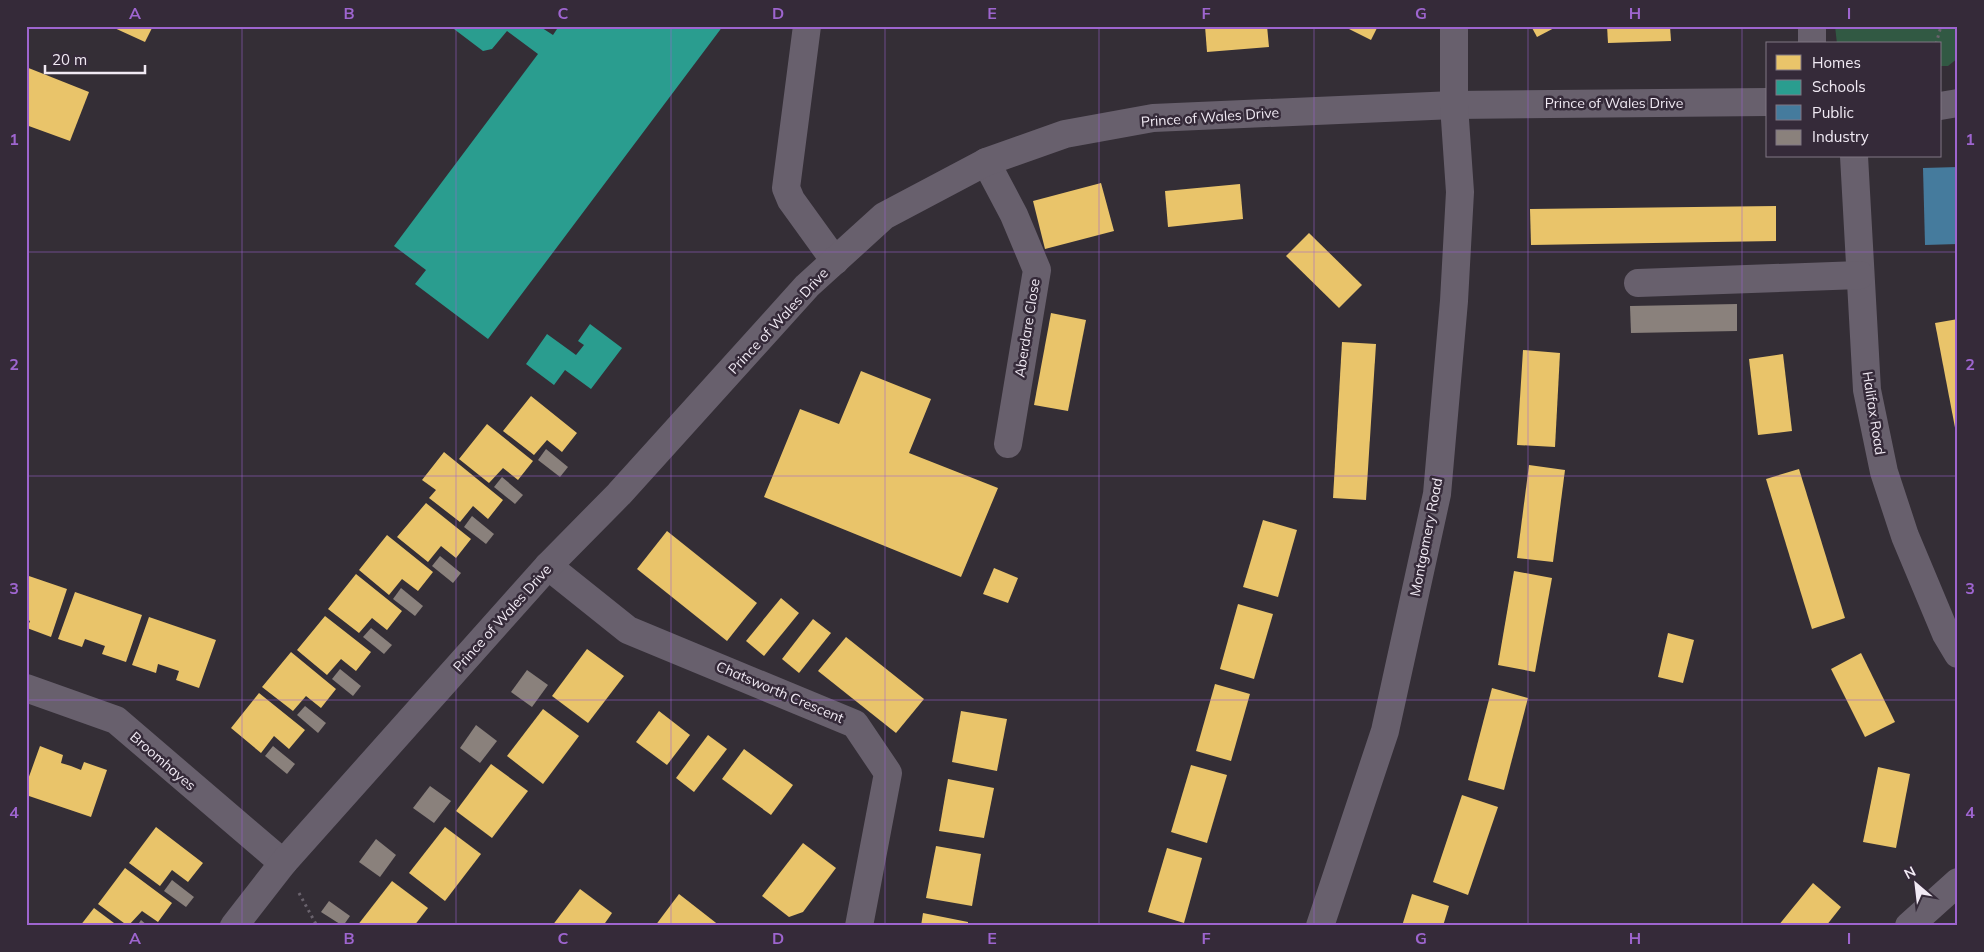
<svg xmlns="http://www.w3.org/2000/svg" width="1984" height="952" font-family="Mulish,sans-serif">
  <style>
    .green { fill: #315943 }
    .homes { fill: #e9c46a }
    .schools { fill: #2a9d8f }
    .public { fill: #457b9d }
    .industry { fill: #8a817c }
    .lines { fill: none; stroke-linecap: round; stroke-linejoin: round }
    .path { stroke: #6a636d; stroke-width: 3; stroke-dasharray: 2.5 4; stroke-linecap: butt }
    .minor { stroke: #68606d; stroke-width: 28 }
    .grid { fill: none; stroke: #9e65cf; stroke-width: 1; stroke-opacity: 0.55 }
    .labels { text-anchor: middle; stroke-width: 5; stroke-linejoin: round; paint-order: stroke }
    .street-label { font-size: 14px; fill: #f1eaf4; stroke: #352a39 }
    .neatline { fill: none; stroke: #9e65cf; stroke-width: 2 }
    .grid-label { font-size: 16px; text-anchor: middle; font-weight: bold; fill: #9e65cf }
  </style>
  <rect width="100%" height="100%" fill="#342e36"/>
  <path class="green" d="M1835 26H1958V58L1948 66H1940V44H1837Z"/>
  <g class="homes">
    <path d="M110 26H153L145 42Z"/>
    <path d="M1205 26H1267L1269 47 1207 52Z"/>
    <path d="M1343 26H1378L1371 40Z"/>
    <path d="M1531 26H1558L1537 37Z"/>
    <path d="M1607 26H1670L1671 41 1608 43Z"/>
    <path d="M26 67 89 92 70 141 26 125Z"/>
    <path d="M1101 183 1114 231 1045 249 1033 201Z"/>
    <path d="M1240 184 1243 219 1168 227 1165 191Z"/>
    <path d="M1776 206V241L1531 245 1530 209Z"/>
    <path d="M1309 233 1362 285 1339 308 1286 256Z"/>
    <path d="M1051 313 1086 320 1068 411 1034 405Z"/>
    <path d="M1958 319V438H1957L1935 323Z"/>
    <path d="M1342 342 1376 344 1366 500 1333 498Z"/>
    <path d="M1523 350 1560 353 1555 447 1517 445Z"/>
    <path d="M1783 354 1792 431 1758 435 1749 359Z"/>
    <path d="M861 371 931 399 909 453 998 488 961 577 764 497 800 409 839 424Z"/>
    <path d="M531 396 577 433 562 452 547 440 534 455 503 431Z"/>
    <path d="M487 424 533 461 518 480 503 468 489 483 459 459Z"/>
    <path d="M444 452 503 500 488 519 473 506 460 522 429 498 436 490 422 480Z"/>
    <path d="M1529 465 1565 470 1553 562 1517 558Z"/>
    <path d="M1799 469 1845 618 1812 629 1766 479Z"/>
    <path d="M426 503 471 539 456 558 441 546 428 562 397 537Z"/>
    <path d="M1263 520 1297 530 1278 597 1243 587Z"/>
    <path d="M667 531 757 603 727 641 637 569Z"/>
    <path d="M387 535 433 572 418 591 402 579 389 595 359 570Z"/>
    <path d="M994 568 1018 578 1008 603 983 594Z"/>
    <path d="M1514 571 1552 578 1535 672 1498 665Z"/>
    <path d="M356 574 402 611 387 630 372 618 359 633 328 609Z"/>
    <path d="M26 575 67 589 51 637 27 628 30 621 26 619Z"/>
    <path d="M75 592 142 615 126 662 102 654 105 646 85 639 82 647 58 639Z"/>
    <path d="M781 598 799 613 764 656 746 641Z"/>
    <path d="M1238 604 1273 614 1254 679 1220 669Z"/>
    <path d="M325 616 371 652 356 671 341 659 327 675 297 650Z"/>
    <path d="M149 617 216 640 199 688 176 680 179 671 158 664 156 673 132 665Z"/>
    <path d="M813 619 831 633 799 673 782 659Z"/>
    <path d="M1668 633 1694 640 1683 683 1658 677Z"/>
    <path d="M846 637 924 699 896 733 818 671Z"/>
    <path d="M587 649 624 676 588 723 552 696Z"/>
    <path d="M291 652 336 689 321 708 306 696 293 711 262 687Z"/>
    <path d="M1861 653 1895 722 1865 737 1831 669Z"/>
    <path d="M1215 684 1250 694 1231 761 1196 751Z"/>
    <path d="M1492 688 1528 698 1504 790 1468 780Z"/>
    <path d="M259 693 305 730 289 749 274 736 261 753 231 728Z"/>
    <path d="M543 709 579 736 543 784 507 756Z"/>
    <path d="M659 711 690 735 667 765 636 742Z"/>
    <path d="M961 711 1007 719 997 771 952 762Z"/>
    <path d="M708 735 727 749 694 792 676 778Z"/>
    <path d="M40 746 63 755 61 763 71 766 81 770 84 762 107 770 91 817 26 795V785Z"/>
    <path d="M744 749 793 785 771 815 722 779Z"/>
    <path d="M491 764 528 791 492 838 456 811Z"/>
    <path d="M1191 765 1227 775 1207 843 1171 832Z"/>
    <path d="M1878 767 1910 774 1896 848 1863 842Z"/>
    <path d="M948 779 994 788 984 838 939 831Z"/>
    <path d="M1462 795 1498 807 1468 895 1433 882Z"/>
    <path d="M156 827 203 863 188 882 172 870 160 886 129 863Z"/>
    <path d="M445 827 481 854 445 901 409 873Z"/>
    <path d="M803 843 836 868 803 912 789 917 762 896Z"/>
    <path d="M936 846 981 854 972 906 926 898Z"/>
    <path d="M1167 848 1202 858 1184 923 1148 912Z"/>
    <path d="M125 868 172 903 158 922 142 911 128 926 98 904Z"/>
    <path d="M392 881 428 908 414 926H357Z"/>
    <path d="M1813 883 1841 907 1826 926H1778Z"/>
    <path d="M580 889 612 913 603 926H552Z"/>
    <path d="M679 894 720 926H655Z"/>
    <path d="M1412 894 1449 906 1443 926H1402Z"/>
    <path d="M94 908 118 926H80Z"/>
    <path d="M923 913 968 922V926H921Z"/>
  </g>
  <g class="schools">
    <path d="M450 26H539L553 35 559 26H723L488 339 415 284 426 270 394 246 538 54 507 31 492 49 483 51Z"/>
    <path d="M590 324 622 348 591 389 565 370 554 385 526 364 547 334 576 355 584 345 578 341Z"/>
  </g>
  <path class="public" d="M1958 167V244L1925 245 1923 168Z"/>
  <g class="industry">
    <path d="M1737 304V331L1631 333 1630 306Z"/>
    <path d="M546 449 568 467 560 477 538 460Z"/>
    <path d="M502 477 523 495 515 504 494 487Z"/>
    <path d="M472 516 494 534 486 544 464 527Z"/>
    <path d="M440 556 461 573 453 583 432 566Z"/>
    <path d="M401 588 423 606 415 616 393 599Z"/>
    <path d="M371 628 392 645 384 654 363 637Z"/>
    <path d="M340 669 361 686 353 696 332 679Z"/>
    <path d="M527 670 548 685 532 707 511 692Z"/>
    <path d="M305 706 326 723 318 733 297 715Z"/>
    <path d="M476 725 497 741 480 763 460 748Z"/>
    <path d="M273 746 295 764 287 774 265 756Z"/>
    <path d="M430 786 451 801 434 823 413 808Z"/>
    <path d="M376 839 396 855 380 877 359 862Z"/>
    <path d="M172 880 194 897 186 907 164 891Z"/>
    <path d="M329 901 350 916 343 926 321 912Z"/>
    <path d="M141 920 148 926H137Z"/>
  </g>
  <g class="lines">
    <g class="path">
      <path d="M1936 44 1941 26"/>
      <path d="M299 893 317 926"/>
    </g>
    <g class="minor">
      <path d="M807 26 786 188 791 200 835 261"/>
      <path d="M1812 26V44"/>
      <path d="M1940 106 1958 103"/>
      <path d="M1854 156 1867 390 1884 472 1905 536 1946 634 1958 654"/>
      <path d="M986 162 1014 215 1037 270 1008 444"/>
      <path d="M1638 283 1860 275"/>
      <path d="M548 566 628 630 855 724 888 773 859 926"/>
      <path d="M26 688 116 720 283 863"/>
      <path d="M234 926 283 863 548 566 619 494 807 286 884 216 986 162 1065 134 1153 118 1454 105 1768 102"/>
      <path d="M1320 926 1385 731 1437 494 1454 301 1460 192 1454 105V26"/>
      <path d="M1909 926 1958 882"/>
    </g>
  </g>
  <path class="grid" d="M242 26V926M456 26V926M671 26V926M885 26V926M1099 26V926M1314 26V926M1528 26V926M1742 26V926M26 252H1958M26 476H1958M26 700H1958"/>
  <g class="labels">
    <g class="street-label">
      <text x="1614" y="108">Prince of Wales Drive</text>
      <text transform="translate(1210 117) rotate(-4)" y="5">Prince of Wales Drive</text>
      <text transform="translate(778 321) rotate(-47)" y="5">Prince of Wales Drive</text>
      <text transform="translate(1027 328) rotate(-81)" y="5">Aberdare Close</text>
      <text transform="translate(1874 413) rotate(81)" y="5">Halifax Road</text>
      <text transform="translate(1426 537) rotate(-79)" y="5">Montgomery Road</text>
      <text transform="translate(502 618) rotate(-48)" y="5">Prince of Wales Drive</text>
      <text transform="translate(780 692) rotate(23)" y="5">Chatsworth Crescent</text>
      <text transform="translate(163 761) rotate(41)" y="5">Broomhayes</text>
    </g>
  </g>
  <rect width="1984" height="952" fill="none" stroke="#352a39" stroke-width="55"/>
  <rect x="1766" y="42" width="175" height="115" fill="#352a39" stroke="#807784"/>
  <rect x="1776" y="55" width="25" height="15" fill="#e9c46a" stroke="#807784"/>
  <text x="1812" y="68" font-size="15" fill="#f1eaf4">Homes</text>
  <rect x="1776" y="80" width="25" height="15" fill="#2a9d8f" stroke="#807784"/>
  <text x="1812" y="92" font-size="15" fill="#f1eaf4">Schools</text>
  <rect x="1776" y="105" width="25" height="15" fill="#457b9d" stroke="#807784"/>
  <text x="1812" y="118" font-size="15" fill="#f1eaf4">Public</text>
  <rect x="1776" y="130" width="25" height="15" fill="#8a817c" stroke="#807784"/>
  <text x="1812" y="142" font-size="15" fill="#f1eaf4">Industry</text>
  <g transform="translate(1916 884) rotate(332)" stroke="#352a39" stroke-width="4" paint-order="stroke">
  <path d="M0-4L9 19L0 12L-9 19Z" fill="#f1eaf4"/>
  <text y="-8" font-size="14" font-weight="bold" text-anchor="middle" fill="#f1eaf4">N</text>
  </g>
  <path d="M45 65v8h100v-8" fill="none" stroke="#f1eaf4" stroke-width="2.5"/>
  <text x="52" y="65" font-size="15" fill="#f1eaf4" stroke="#352a39" stroke-width="4" paint-order="stroke">20 m</text>
  <rect x="28" y="28" width="1928" height="896" class="neatline"/>
  <g class="grid-label">
    <text x="135" y="19">A</text>
    <text x="349" y="19">B</text>
    <text x="563" y="19">C</text>
    <text x="778" y="19">D</text>
    <text x="992" y="19">E</text>
    <text x="1206" y="19">F</text>
    <text x="1421" y="19">G</text>
    <text x="1635" y="19">H</text>
    <text x="1849" y="19">I</text>
    <text x="14" y="145">1</text>
    <text x="1970" y="145">1</text>
    <text x="14" y="370">2</text>
    <text x="1970" y="370">2</text>
    <text x="14" y="594">3</text>
    <text x="1970" y="594">3</text>
    <text x="14" y="818">4</text>
    <text x="1970" y="818">4</text>
    <text x="135" y="944">A</text>
    <text x="349" y="944">B</text>
    <text x="563" y="944">C</text>
    <text x="778" y="944">D</text>
    <text x="992" y="944">E</text>
    <text x="1206" y="944">F</text>
    <text x="1421" y="944">G</text>
    <text x="1635" y="944">H</text>
    <text x="1849" y="944">I</text>
  </g>
</svg>
